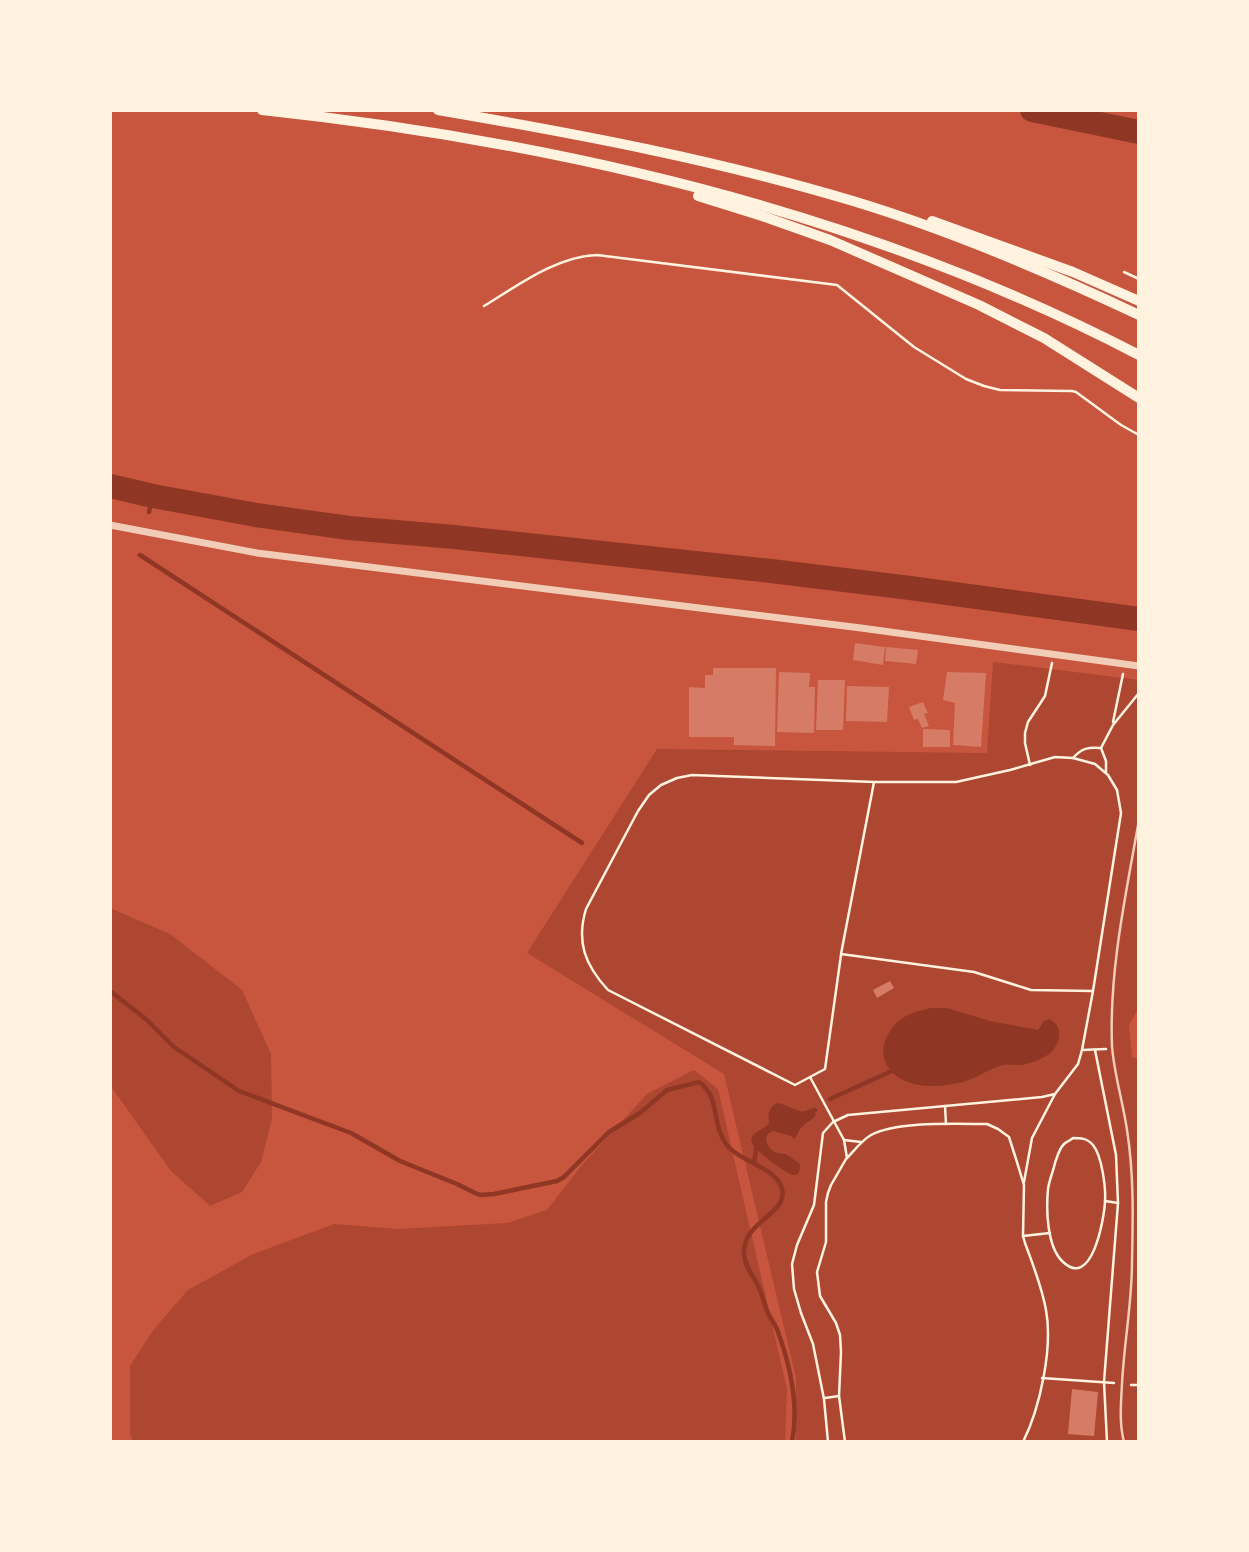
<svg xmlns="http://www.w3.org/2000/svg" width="1249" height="1552" font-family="'Golos Text',sans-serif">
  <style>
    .green { fill: #ae4732 }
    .water { fill: #8f3625 }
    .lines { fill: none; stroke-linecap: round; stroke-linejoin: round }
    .stream { stroke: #8f3625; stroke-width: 4.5 }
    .river { stroke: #8f3625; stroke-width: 24 }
    .building { fill: #d67c66 }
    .path { stroke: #fff3e0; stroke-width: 2.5 }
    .service { stroke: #f1ccb7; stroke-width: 2.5 }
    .tertiary { stroke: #f1ccb7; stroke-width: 7 }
    .motorway { stroke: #fff3e0; stroke-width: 10 }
  </style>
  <rect width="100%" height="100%" fill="#c8553d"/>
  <g class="green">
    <path d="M993 662 1139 680V1007L1129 1025 1132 1057 1139 1059V1442H796V1378L724 1074 527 953 657 749 987 753Z"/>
    <path d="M110 908 170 934 242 990 271 1054 272 1119 261 1162 242 1192 210 1206 171 1171 110 1085Z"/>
    <path d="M694 1070 718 1089 787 1389 785 1442H133L130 1433V1366L154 1329 188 1290 253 1254 334 1224 398 1229 507 1223 547 1210 582 1165 647 1094Z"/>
  </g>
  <g class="water">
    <path d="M931 1008H947L990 1021 1038 1030 1044 1021 1049 1019C1064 1025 1061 1045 1049 1054 1042 1059 1028 1065 1019 1065 1013 1065 1008 1064 1003 1065 989 1069 977 1078 963 1082 938 1088 904 1090 888 1067 875 1048 891 1022 910 1014 916 1011 924 1010 931 1008Z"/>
    <path d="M778 1103C790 1106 802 1115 813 1111L816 1114C813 1121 807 1121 802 1127 798 1130 798 1135 794 1139L791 1136 773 1131 768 1134 766 1138C767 1150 775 1154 786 1154L800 1164C800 1168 800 1173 796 1175 790 1178 757 1151 753 1145 752 1143 752 1141 751 1139L754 1134 769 1124C768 1114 768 1107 778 1103Z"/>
  </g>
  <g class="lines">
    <g class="stream">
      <path d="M149 512 153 496"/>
      <path d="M140 555 582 843"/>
      <path d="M110 991 147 1020 174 1047 239 1091 351 1133 400 1161 457 1184 475 1193 480 1195 494 1194 557 1181 564 1177 609 1132 640 1113 667 1090 699 1082C721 1098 711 1123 726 1144 739 1162 777 1167 782 1189 788 1215 742 1221 744 1254 745 1268 754 1276 759 1288 763 1296 764 1305 768 1313 771 1320 776 1325 778 1332 790 1365 799 1406 792 1442"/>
      <path d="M830 1099 896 1069"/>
      <path d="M803 1114 815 1110"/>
      <path d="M754 1163 757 1143"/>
    </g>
    <g class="river">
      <path d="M1032 110 1139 132"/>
      <path d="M110 486 153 496 256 515 349 528 454 537 771 571 910 588 1139 619"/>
    </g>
  </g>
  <g class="building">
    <path d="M855 643 885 647 883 665 853 660Z"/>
    <path d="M886 647 918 650 916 664 885 661Z"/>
    <path d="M713 668H776L775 746 734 745V737H689V687L705 688V675H713Z"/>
    <path d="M779 672 810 673 809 687H815L814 733 777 732Z"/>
    <path d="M947 672 986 673 981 747 953 745 955 703 943 700Z"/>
    <path d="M818 680H845L843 730H816Z"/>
    <path d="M847 686 889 687 887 722 846 721Z"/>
    <path d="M923 702 928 713 924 714 929 726 922 728 918 719 914 720 909 707Z"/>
    <path d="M923 729 950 730V747H923Z"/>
    <path d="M890 981 894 988 877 998 873 990Z"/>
    <path d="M1072 1389 1098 1392 1094 1436 1068 1434Z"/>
  </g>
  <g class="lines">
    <g class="path">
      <path d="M1124 272 1139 279"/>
      <path d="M484 306C517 286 557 256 597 255L837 285 914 347 966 379 984 386 1000 390 1072 391 1076 392 1121 425 1139 435"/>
      <path d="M1113 722 1123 674"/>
      <path d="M1101 748 1106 761V772"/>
      <path d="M1073 758C1082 748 1088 747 1101 748L1113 725 1139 693"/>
      <path d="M1030 765 1025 743V733L1028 722 1045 696 1052 663"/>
      <path d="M841 955 825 1069 795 1085 608 990C585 965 576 942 586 909L638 811 649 795 661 785 677 778 692 775 874 782"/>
      <path d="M1082 1050 1093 991 1031 990 974 972 841 954 874 782H956L1010 770 1055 757 1073 758 1095 764 1108 775 1117 790 1121 813 1093 991"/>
      <path d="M1095 1050 1116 1155 1118 1203 1104 1382 1107 1442"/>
      <path d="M810 1077 844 1140 847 1158C854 1151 861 1141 871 1135 897 1121 956 1124 987 1124L998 1129 1009 1137 1016 1159 1024 1185 1023 1236 1025 1243C1033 1265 1042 1287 1046 1310 1053 1348 1040 1408 1023 1442"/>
      <path d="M945 1106 946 1124"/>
      <path d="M1073 1138C1080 1138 1087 1138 1093 1145 1102 1156 1106 1188 1105 1202 1104 1219 1092 1291 1062 1261 1047 1246 1046 1210 1048 1189 1049 1181 1053 1172 1055 1163 1057 1157 1059 1149 1064 1144 1066 1142 1071 1140 1073 1138Z"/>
      <path d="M844 1140 861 1142"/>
      <path d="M1024 1182 1032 1138 1055 1094"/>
      <path d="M1105 1201 1118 1203"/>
      <path d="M1023 1236 1050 1233"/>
      <path d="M1042 1378 1114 1383"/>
      <path d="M1131 1385H1139"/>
      <path d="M825 1398 839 1396"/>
      <path d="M828 1442 824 1399 813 1344 801 1313 794 1289 792 1264 797 1245 814 1205 823 1133 833 1122 848 1115 1042 1097 1055 1094 1078 1064 1082 1050 1106 1049"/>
      <path d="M845 1442 839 1396 841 1352 840 1335 836 1323 820 1296 817 1272 826 1242V1202L828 1193 831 1185 846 1159"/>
    </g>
    <path class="service" d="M1124 1442C1119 1423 1121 1403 1122 1384 1124 1343 1132 1303 1132 1262 1133 1218 1134 1174 1127 1130 1123 1102 1114 1074 1112 1046 1109 970 1126 894 1139 820"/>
    <path class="tertiary" d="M110 525 257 553 861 628 1139 666"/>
    <g class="motorway">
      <path d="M262 110C562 142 870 215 1139 355"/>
      <path d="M438 110C578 134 717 160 853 201 949 230 1048 272 1139 315"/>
      <path d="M698 196 762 216 830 240 979 305 1044 338 1139 398"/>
      <path d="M932 221 1073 272 1139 301"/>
    </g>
  </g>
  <rect width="1249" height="1552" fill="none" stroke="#fff3e0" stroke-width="224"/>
</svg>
